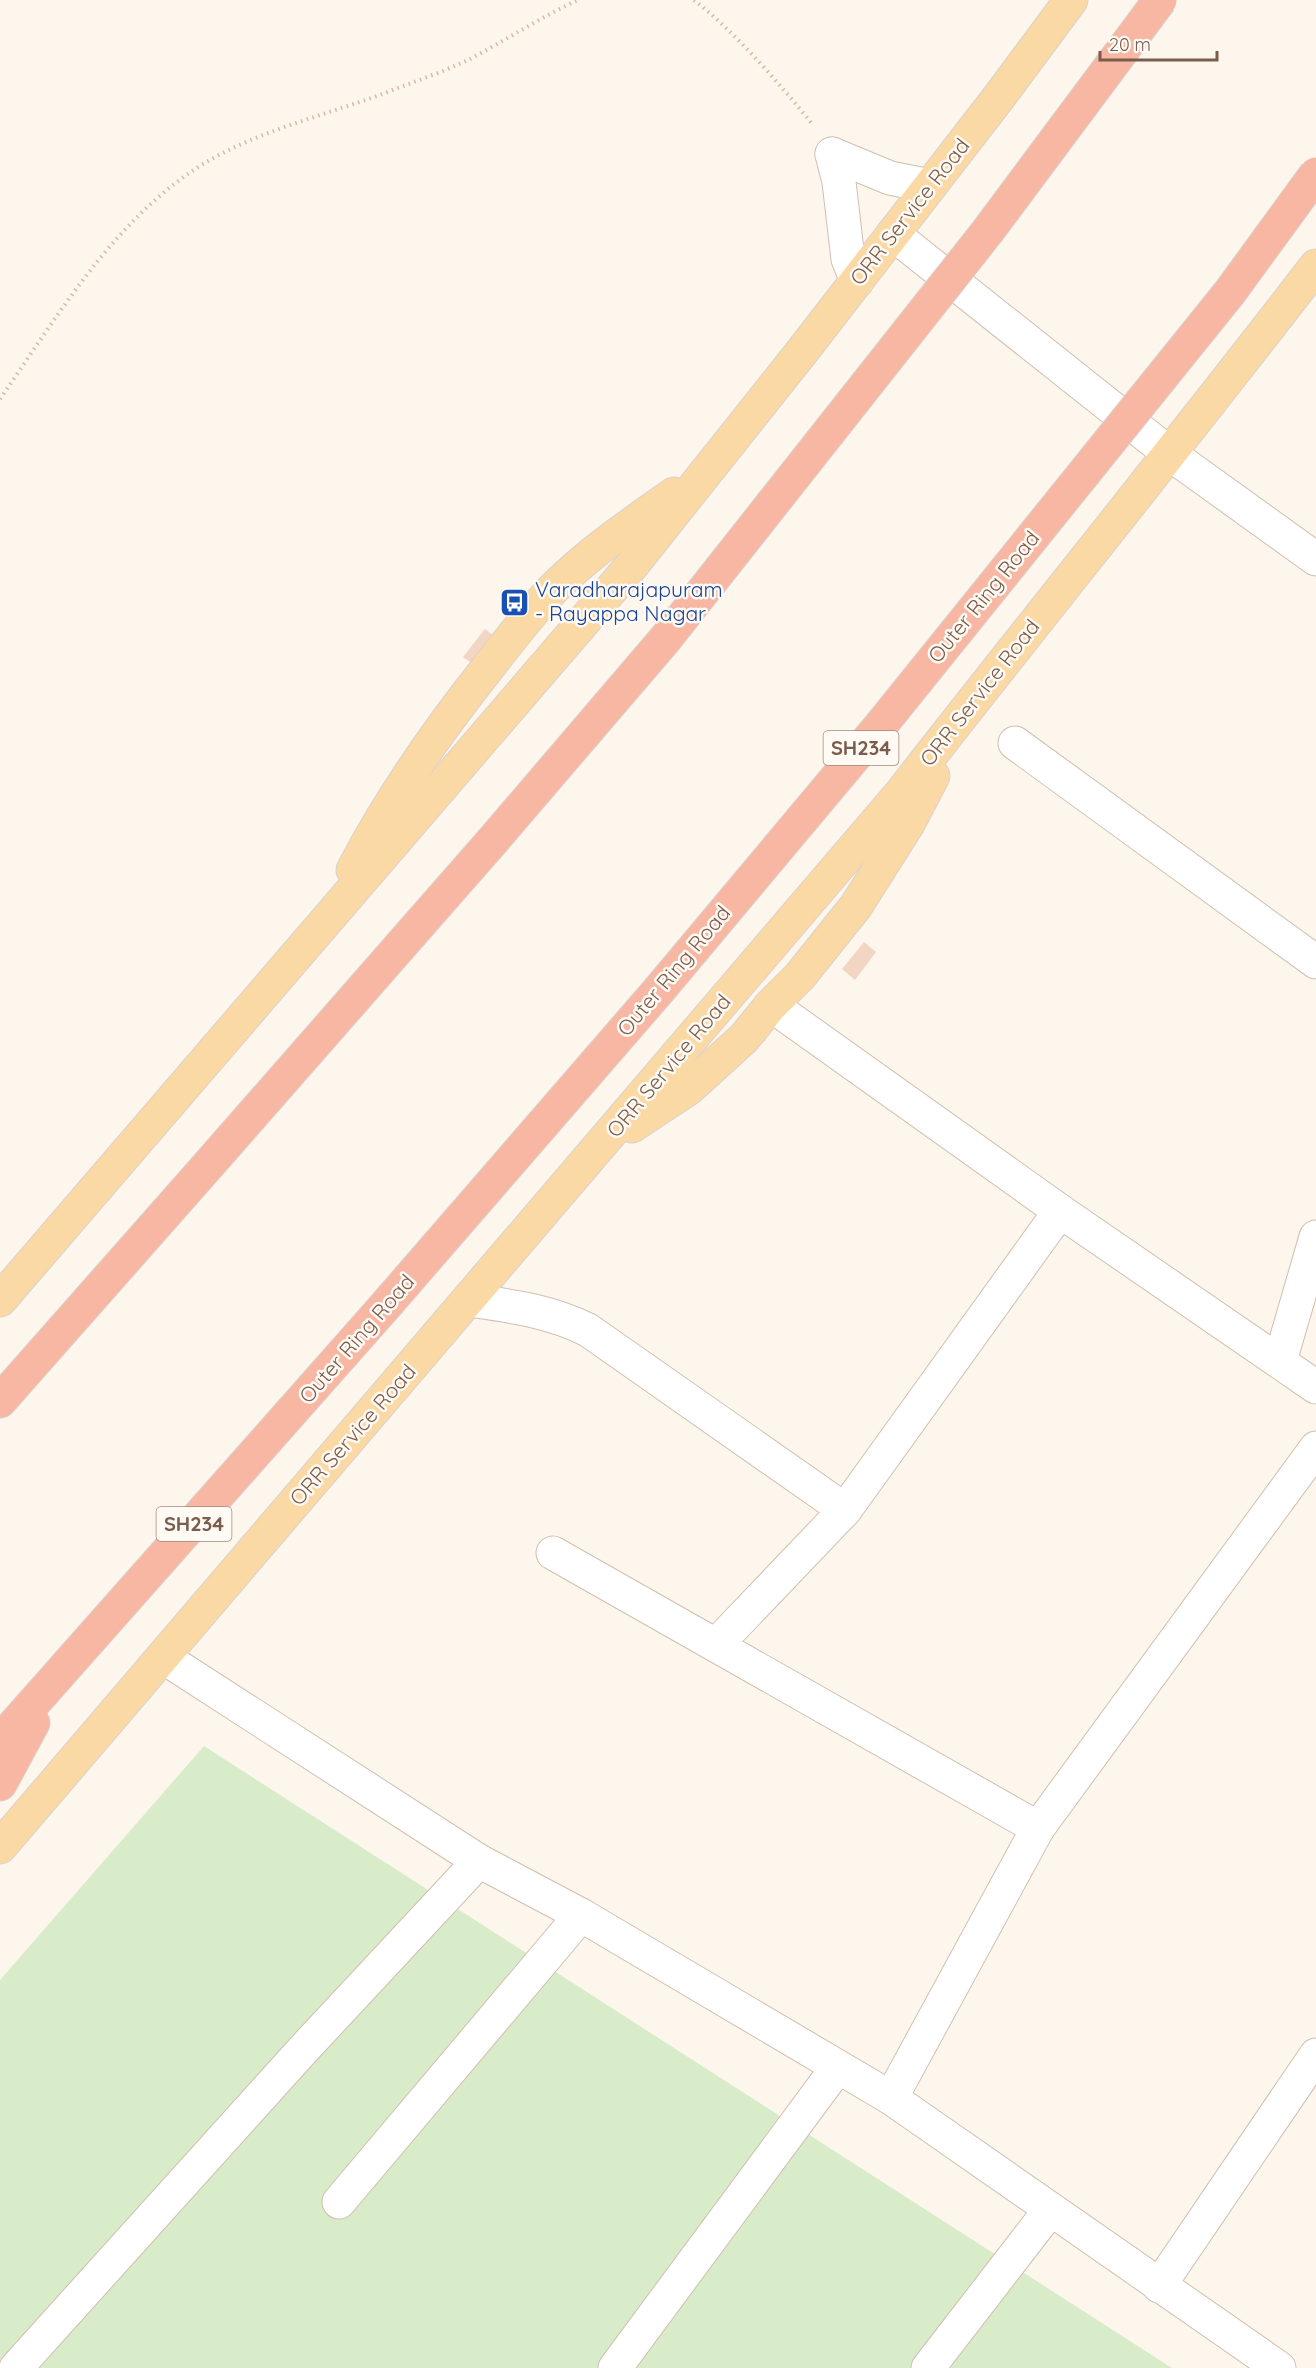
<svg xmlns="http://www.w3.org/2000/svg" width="1316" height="2368" font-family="Quicksand,sans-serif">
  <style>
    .green { fill: #d8ecc9 }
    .building { fill: #f3d5c3 }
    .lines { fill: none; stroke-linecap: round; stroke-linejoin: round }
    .minor-casing { stroke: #d1beb0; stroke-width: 35 }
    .major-casing { stroke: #dad1cd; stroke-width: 35 }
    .highway-casing { stroke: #dad1cd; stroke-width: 35 }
    .path { stroke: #d9b8a5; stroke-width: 4; stroke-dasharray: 1.5 4.5; stroke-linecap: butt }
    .minor { stroke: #fff; stroke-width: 33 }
    .major { stroke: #fbd9a5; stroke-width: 33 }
    .highway { stroke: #f7b7a3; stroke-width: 33 }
    .highway-bridge-casing { stroke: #dad1cd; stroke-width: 35; stroke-linecap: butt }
    .highway-bridge { stroke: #f7b7a3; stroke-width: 33 }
    .labels { text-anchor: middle; stroke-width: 5; stroke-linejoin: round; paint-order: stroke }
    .shield { fill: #fffaf3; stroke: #a28b7f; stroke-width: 1.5 }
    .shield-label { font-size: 20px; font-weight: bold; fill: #7a5c4d }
    .street-label { font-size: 21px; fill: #7a5c4d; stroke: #fffaf3 }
    .transit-label { font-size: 21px; fill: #164399; stroke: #fffaf3; text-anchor: start }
  </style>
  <rect width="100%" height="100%" fill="#fdf6ec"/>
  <path class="green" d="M204 1746 1172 2368H0V1980Z"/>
  <g class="building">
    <path d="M485 629 498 639 476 666 463 657Z"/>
    <path d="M864 942 876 952 855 980 842 969Z"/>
  </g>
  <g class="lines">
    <defs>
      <g id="minor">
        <path d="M832 154 839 182 848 259 857 281"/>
        <path d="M832 154 890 178 930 186"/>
        <path d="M893 234 1170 454 1316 559"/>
        <path d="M1015 743 1316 962"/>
        <path d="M771 1005 1060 1211 1316 1387"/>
        <path d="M469 1300C511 1306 550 1311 588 1330L845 1510"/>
        <path d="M1280 1361 1316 1237"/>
        <path d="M553 1553 1038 1828"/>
        <path d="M716 1645 845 1510 1060 1211"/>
        <path d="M163 1657 479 1861 581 1915 891 2098 1279 2368"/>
        <path d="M891 2098 1038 1828 1316 1448"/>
        <path d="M339 2202 581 1915"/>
        <path d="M1159 2286 1316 2055"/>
        <path d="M16 2368 301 2052 479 1861"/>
        <path d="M615 2368 837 2068"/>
        <path d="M928 2368 1050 2210"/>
      </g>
      <g id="major">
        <path d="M353 870C390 799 436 733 486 670 508 642 529 614 553 589 589 553 633 523 674 494"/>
        <path d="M632 1126 688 1089 744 1038 771 1005 800 976 856 906 908 824 933 776"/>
        <path d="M0 1300 633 564 804 349 999 97 1071 0"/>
        <path d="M0 1847 902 792C1039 616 1180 443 1316 266"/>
      </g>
      <g id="highway">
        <path d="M0 1401 218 1154"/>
        <path d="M0 1741 386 1305"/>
        <path d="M0 1784 33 1723"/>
      </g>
    </defs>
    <use href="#minor" class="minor-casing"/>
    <use href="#major" class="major-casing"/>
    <use href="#highway" class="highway-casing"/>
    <g class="path">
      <path d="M694 0C735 32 780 84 813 125"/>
      <path d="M0 399C55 320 106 233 185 176 247 131 328 116 398 88 422 79 447 70 470 59 506 40 541 17 578 0"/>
    </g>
    <use href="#minor" class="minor"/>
    <use href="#major" class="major"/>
    <use href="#highway" class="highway"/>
    <defs>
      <g id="highway-bridge">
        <path d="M218 1154 495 838 667 637 987 232 1160 0"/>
        <path d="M386 1305 659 990 881 725 1230 292 1316 174"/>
      </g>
    </defs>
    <use href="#highway-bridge" class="highway-bridge-casing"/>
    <use href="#highway-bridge" class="highway-bridge"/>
  </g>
  <defs>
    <symbol id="bus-square" viewBox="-11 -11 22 22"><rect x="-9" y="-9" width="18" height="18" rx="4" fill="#1a4fb4" stroke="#fffaf3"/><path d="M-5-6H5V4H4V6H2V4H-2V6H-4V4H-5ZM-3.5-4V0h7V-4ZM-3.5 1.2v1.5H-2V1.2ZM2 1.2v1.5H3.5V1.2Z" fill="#fff"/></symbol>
  </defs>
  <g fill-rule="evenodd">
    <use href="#bus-square" x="498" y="586" width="33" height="33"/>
  </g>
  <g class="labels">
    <g class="shield">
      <rect x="823.5" y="731" width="75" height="34" rx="4.5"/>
      <rect x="156.5" y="1507" width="75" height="34" rx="4.5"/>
    </g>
    <g class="shield-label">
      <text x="861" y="755">SH234</text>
      <text x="194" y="1531">SH234</text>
    </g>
    <g class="street-label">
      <text transform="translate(910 212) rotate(-52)" y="7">ORR Service Road</text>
      <text transform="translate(984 597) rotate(-51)" y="7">Outer Ring Road</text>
      <text transform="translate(980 693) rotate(-52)" y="7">ORR Service Road</text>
      <text transform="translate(674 971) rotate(-50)" y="7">Outer Ring Road</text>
      <text transform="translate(669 1066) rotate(-50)" y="7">ORR Service Road</text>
      <text transform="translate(357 1339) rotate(-49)" y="7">Outer Ring Road</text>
      <text transform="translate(353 1435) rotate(-49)" y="7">ORR Service Road</text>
    </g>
    <g class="transit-label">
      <text x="535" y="597">Varadharajapuram<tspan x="535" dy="24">- Rayappa Nagar</tspan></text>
    </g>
  </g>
  <path d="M1100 51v9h117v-9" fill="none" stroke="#7a5c4d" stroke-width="3"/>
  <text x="1109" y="51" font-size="18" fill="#7a5c4d" stroke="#fffaf3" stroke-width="4.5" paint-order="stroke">20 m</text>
</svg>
